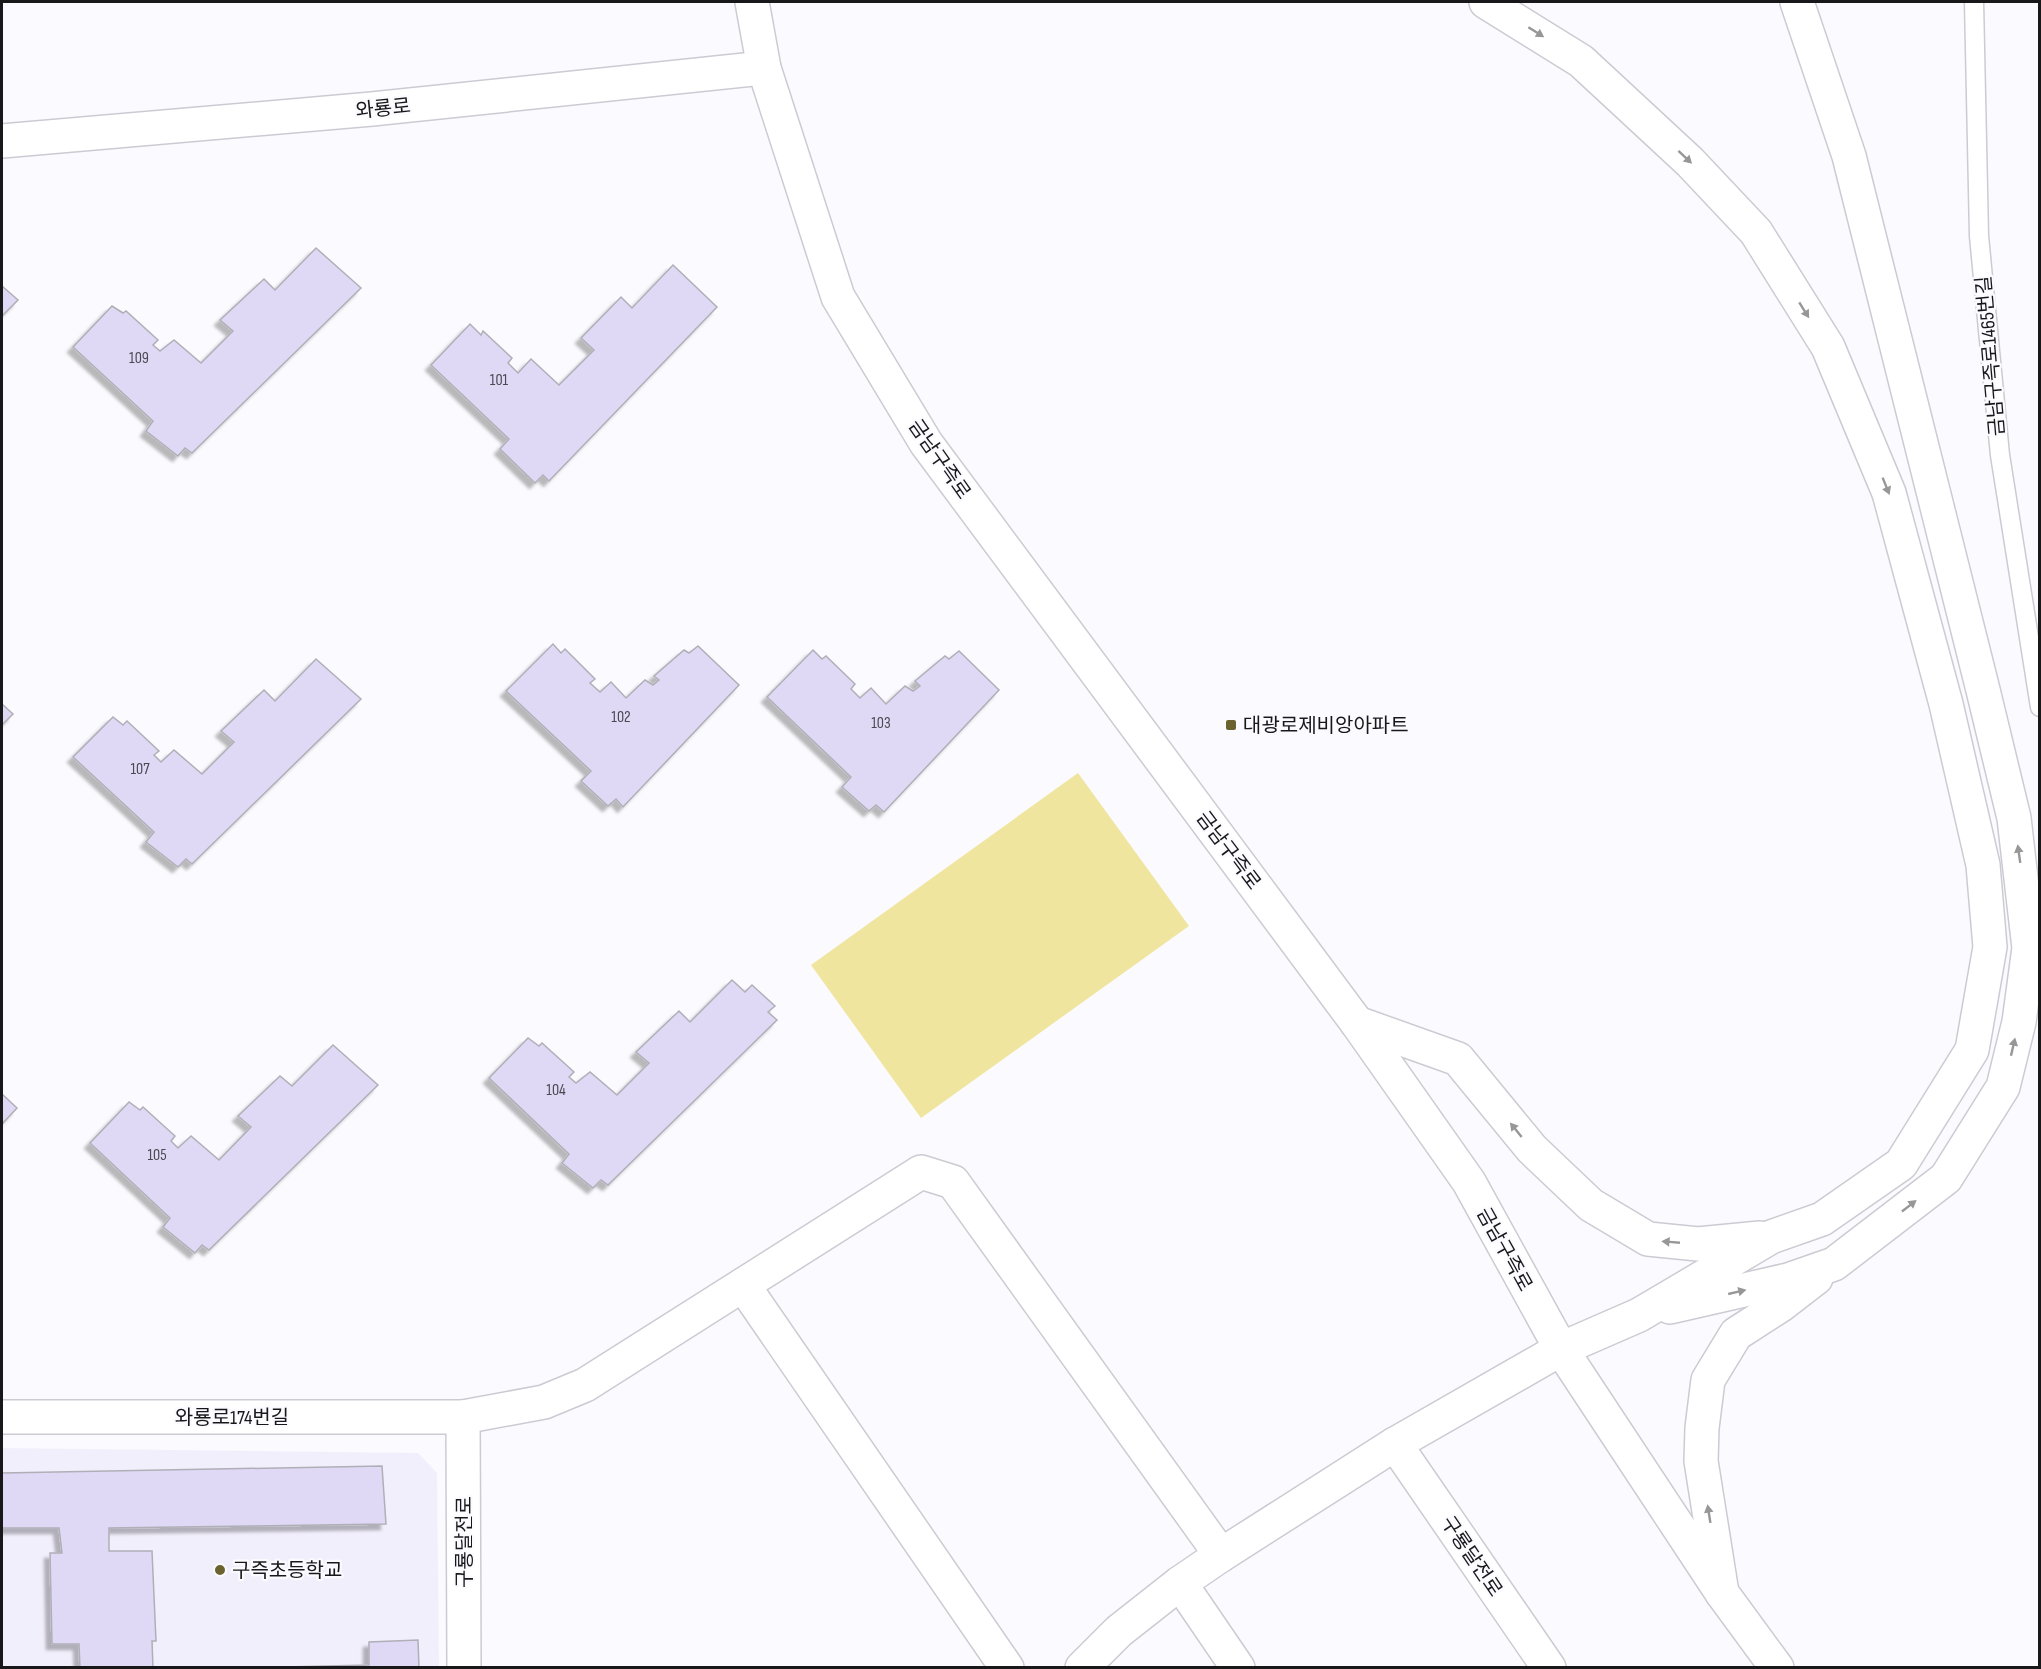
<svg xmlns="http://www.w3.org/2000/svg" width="2041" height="1669" font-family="'Sofia Sans Condensed','Noto Sans KR',sans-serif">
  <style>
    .built { fill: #f2effc }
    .green { fill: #f0e59f }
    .building { fill: #dfd9f6; stroke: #b0afb7; stroke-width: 1.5; filter: url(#shadow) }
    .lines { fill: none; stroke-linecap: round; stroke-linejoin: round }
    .service-casing { stroke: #cccbd3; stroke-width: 21 }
    .minor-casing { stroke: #cccbd3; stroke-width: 36 }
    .secondary-casing { stroke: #cccbd3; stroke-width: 36 }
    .trunk-casing { stroke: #cccbd3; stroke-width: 36 }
    .service { stroke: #fff; stroke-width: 18 }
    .minor { stroke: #fff; stroke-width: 33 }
    .secondary { stroke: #fff; stroke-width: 33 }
    .trunk { stroke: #fff; stroke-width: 33 }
    .oneway { fill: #979798 }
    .poi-dot { fill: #6b632f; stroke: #fbfafe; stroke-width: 2 }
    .labels { text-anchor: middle; stroke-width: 4.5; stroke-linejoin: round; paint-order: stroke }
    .number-label { font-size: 16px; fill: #4a4851 }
    .street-label { font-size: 20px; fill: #18171a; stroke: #fbfafe }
    .poi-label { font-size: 20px; fill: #18171a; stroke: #fbfafe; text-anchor: start }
  </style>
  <defs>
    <filter id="shadow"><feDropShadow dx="-5.5" dy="5.5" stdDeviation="1.5" flood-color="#0004"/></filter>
  </defs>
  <rect width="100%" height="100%" fill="#fbfafe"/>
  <path class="built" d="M2 1448 418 1453 437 1473 439 1667 2 1668Z"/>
  <path class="green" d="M1078 773 1189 926 921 1118 811 965Z"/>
  <g class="building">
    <path d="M316 248 361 288 192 453 185 448 178 456 146 431 153 421 73 347 112 306 123 313 126 311 158 340 153 345 160 351 174 340 201 363 233 331 220 320 264 279 275 290Z"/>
    <path d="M673 265 717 307 549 481 543 475 535 483 500 449 509 439 431 365 470 324 481 335 483 331 512 358 508 363 518 373 531 359 559 385 594 350 581 338 621 297 632 308Z"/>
    <path d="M2 286 18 300 2 316Z"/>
    <path d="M553 644 561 653 565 649 595 679 590 683 600 692 611 682 626 698 645 680 653 685 659 680 654 676 684 650 689 653 698 646 739 685 623 807 616 799 608 806 581 781 591 771 506 691Z"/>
    <path d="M813 650 822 659 826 656 855 684 851 689 860 698 871 688 886 704 905 686 913 691 920 686 915 681 945 656 949 659 959 651 999 690 884 812 876 805 869 811 842 787 851 777 767 697Z"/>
    <path d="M316 659 361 699 192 864 186 859 178 867 146 842 154 832 73 757 113 717 123 725 127 721 159 751 154 755 161 762 174 750 202 774 234 742 221 731 264 690 275 701Z"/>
    <path d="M2 704 13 714 2 725Z"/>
    <path d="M732 980 745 992 752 985 775 1006 768 1012 777 1020 608 1185 601 1180 593 1188 562 1163 569 1154 489 1078 528 1038 539 1046 542 1043 574 1072 569 1077 576 1083 590 1072 617 1095 649 1063 636 1052 679 1011 690 1022Z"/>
    <path d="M333 1045 378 1085 209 1250 202 1245 195 1253 163 1227 170 1218 90 1143 129 1102 140 1110 143 1107 175 1136 171 1141 178 1148 191 1136 219 1160 251 1127 238 1116 280 1076 292 1086Z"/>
    <path d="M2 1094 17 1108 2 1124Z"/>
    <path d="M382 1466 386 1524 109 1528V1551H152L156 1641H152L153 1668H80L79 1644H52L50 1553H62L59 1528H2V1473Z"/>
    <path d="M418 1640 419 1668H247L369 1665V1642Z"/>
  </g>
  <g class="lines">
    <defs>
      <path id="service" d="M1974 2 1979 236 2000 455 2040 707"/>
      <g id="minor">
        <path d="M2 141 372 109 764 68"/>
        <path d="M743 1285 1007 1668"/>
        <path d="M2 1417H463L544 1402 585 1385 921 1172 953 1182 1221 1555"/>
        <path d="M463 1417 464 1668"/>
        <path d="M1395 1444 1549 1668"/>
        <path d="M1180 1583 1238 1668"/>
        <path d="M1082 1668 1119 1631 1180 1583 1221 1555 1395 1444 1561 1349"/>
      </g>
      <path id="secondary" d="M752 2 764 68 838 297 926 443 1357 1023 1469 1182 1561 1349 1722 1593 1777 1668"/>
      <g id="trunk">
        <path d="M1486 2 1581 61 1690 162 1756 232 1828 347 1889 493 1946 704 1983 865 1990 947 1972 1050 1901 1164 1822 1219 1771 1237 1639 1315 1561 1349"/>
        <path d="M1357 1023 1458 1059 1532 1149 1591 1205 1648 1239 1698 1244 1760 1238"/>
        <path d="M1670 1307 1788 1280 1834 1264 1946 1178 2003 1087 2019 1022 2029 948 2014 818 1983 690 1849 156 1797 2"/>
        <path d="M1722 1593 1701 1461 1702 1428 1708 1380 1736 1334 1781 1305 1816 1278"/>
      </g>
    </defs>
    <use href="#service" class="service-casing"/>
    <use href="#minor" class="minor-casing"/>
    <use href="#secondary" class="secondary-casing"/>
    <use href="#trunk" class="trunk-casing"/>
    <use href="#service" class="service"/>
    <use href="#minor" class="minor"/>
    <use href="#secondary" class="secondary"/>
    <use href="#trunk" class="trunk"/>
  </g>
  <defs><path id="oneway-solid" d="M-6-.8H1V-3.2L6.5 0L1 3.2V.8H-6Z" transform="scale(1.5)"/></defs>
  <g class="oneway">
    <use href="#oneway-solid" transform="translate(1536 32) rotate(32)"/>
    <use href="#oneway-solid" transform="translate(1685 157) rotate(43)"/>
    <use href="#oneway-solid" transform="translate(1804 310) rotate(58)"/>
    <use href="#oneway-solid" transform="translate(1886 486) rotate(68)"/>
    <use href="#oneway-solid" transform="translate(2019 854) rotate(-98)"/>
    <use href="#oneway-solid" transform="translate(2013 1047) rotate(-77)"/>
    <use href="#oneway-solid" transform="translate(1516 1130) rotate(-129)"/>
    <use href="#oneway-solid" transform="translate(1909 1206) rotate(-38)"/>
    <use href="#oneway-solid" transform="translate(1671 1242) rotate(-175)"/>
    <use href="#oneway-solid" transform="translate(1737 1292) rotate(-13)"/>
    <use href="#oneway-solid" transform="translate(1709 1514) rotate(-99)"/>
  </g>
  <g class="poi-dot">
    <rect x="1225" y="719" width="12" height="12" rx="3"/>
    <circle cx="220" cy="1570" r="6"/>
  </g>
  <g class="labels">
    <g class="number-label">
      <text x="139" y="363">109</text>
      <text x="499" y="385">101</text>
      <text x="621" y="722">102</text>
      <text x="881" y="728">103</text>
      <text x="140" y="774">107</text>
      <text x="556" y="1095">104</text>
      <text x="157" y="1160">105</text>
    </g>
    <g class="street-label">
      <text transform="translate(383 108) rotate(-6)" y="7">와룡로</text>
      <text transform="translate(1990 356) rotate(-95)" y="7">금남구즉로1465번길</text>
      <text transform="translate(940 459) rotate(55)" y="7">금남구즉로</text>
      <text transform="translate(1229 850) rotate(53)" y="7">금남구즉로</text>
      <text transform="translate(1505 1249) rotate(61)" y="7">금남구즉로</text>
      <text x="232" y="1424">와룡로174번길</text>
      <text transform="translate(464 1542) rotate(-90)" y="7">구룡달전로</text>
      <text transform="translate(1472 1556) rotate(56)" y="7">구룡달전로</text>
    </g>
    <g class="poi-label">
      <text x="1243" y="732">대광로제비앙아파트</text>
      <text x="232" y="1577">구즉초등학교</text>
    </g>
  </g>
  <rect width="2041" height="1669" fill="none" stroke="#18171a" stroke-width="6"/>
</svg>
